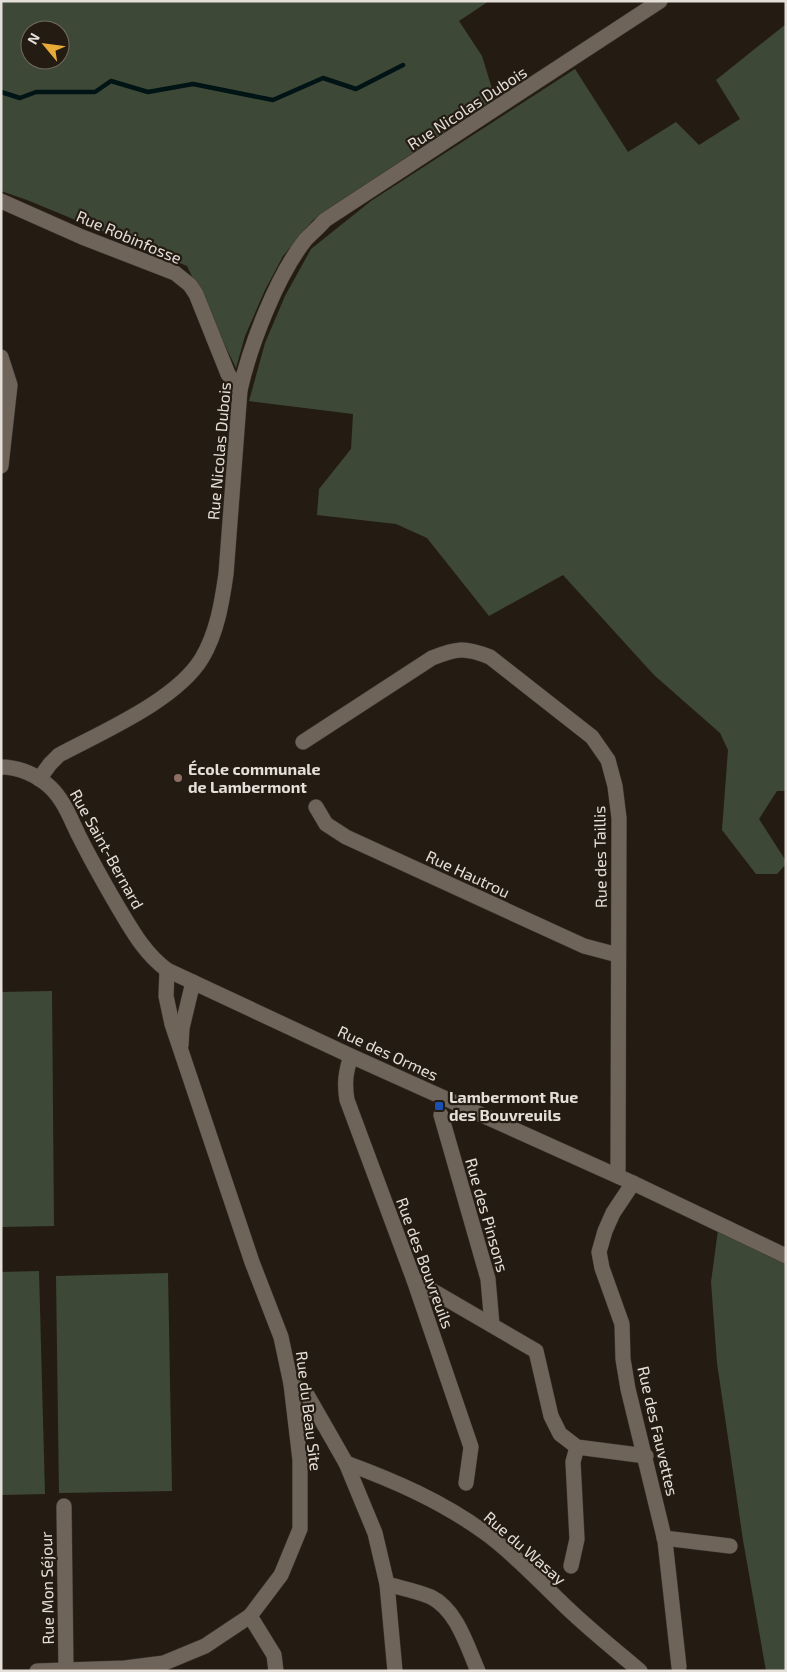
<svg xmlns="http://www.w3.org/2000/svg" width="787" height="1672" font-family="'Exo 2',sans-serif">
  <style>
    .green { fill: #3d4936; fill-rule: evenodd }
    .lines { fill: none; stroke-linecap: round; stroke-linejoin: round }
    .stream { stroke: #001315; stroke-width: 4.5 }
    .minor-casing { stroke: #3d3731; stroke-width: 16 }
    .minor { stroke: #6e6459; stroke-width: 15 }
    .education-dot { fill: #8d6e63; stroke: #241c13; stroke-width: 2 }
    .transit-dot { fill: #1a4fb4; stroke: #241c13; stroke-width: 2 }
    .labels { text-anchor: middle; stroke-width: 4.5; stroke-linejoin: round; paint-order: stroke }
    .street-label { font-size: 16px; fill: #e5dfd9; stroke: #241c13 }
    .poi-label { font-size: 16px; font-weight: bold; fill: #e5dfd9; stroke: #241c13; text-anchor: start }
  </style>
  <rect width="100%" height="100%" fill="#241c13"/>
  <g class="green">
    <path d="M1 1H489L459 21 482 56 495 98 313 220 283 256 265 290 245 336 236 368 187 266 27 200 1 191ZM30 30H60V60H30Z"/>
    <path d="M786 24V791H777L759 819 786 861V864L777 874H756L722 830 728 750 720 733 654 675 563 575 489 616 427 538 396 524 317 515 319 489 351 449 353 414 249 401 265 343 285 296 311 249 371 201 575 69 628 152 676 122 699 145 740 119 716 80Z"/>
    <path d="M52 991 54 1226 1 1227V992Z"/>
    <path d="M718 1230 786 1263V1671H766L743 1540 717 1363 711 1282Z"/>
    <path d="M39 1271 45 1494 1 1495V1272Z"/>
    <path d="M168 1273 172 1491 59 1493 56 1276Z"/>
  </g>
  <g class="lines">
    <path class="stream" d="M1 92 20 98 36 92H95L111 81 148 92 193 84 273 100 323 78 356 89 403 65"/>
    <defs>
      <g id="minor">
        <path d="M1 201 82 237 175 273 190 285 196 294 228 374 240 390"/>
        <path d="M1 357 10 385 1 466"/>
        <path d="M303 742 432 658C457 648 465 647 490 657L592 737 608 760 615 786 619 818 618 1176"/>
        <path d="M1 767C19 767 37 775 50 787 64 800 71 820 79 836 91 860 104 883 118 907 132 930 144 953 167 970L351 1056 633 1183 786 1256"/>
        <path d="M39 779 50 764 59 755C102 732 177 700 202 658 217 633 222 602 226 574L240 390C250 346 277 275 306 239 312 233 319 227 325 220L660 1"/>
        <path d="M316 807 326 824 346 837 584 946 618 955"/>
        <path d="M181 1045 182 1028 193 982"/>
        <path d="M351 1056C346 1071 344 1083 347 1100L414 1280 471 1447 466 1483"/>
        <path d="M441 1115 488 1279 492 1325"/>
        <path d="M633 1183 613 1213 605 1231 599 1252 602 1268 622 1324 623 1359 628 1389 665 1541 679 1667"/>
        <path d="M414 1280 536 1351 551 1416 560 1434 577 1447 646 1456"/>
        <path d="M291 1384 306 1393 346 1463 375 1533 387 1584 395 1671"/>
        <path d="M346 1463C395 1481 441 1501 484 1532 511 1551 536 1578 560 1601 585 1626 613 1648 640 1671"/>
        <path d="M64 1506 66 1670"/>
        <path d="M664 1538 730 1546"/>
        <path d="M571 1566 577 1539 573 1462 577 1447"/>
        <path d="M387 1584C401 1588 417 1591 431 1597 457 1610 467 1646 478 1671"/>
        <path d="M250 1616 274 1655 276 1671"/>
        <path d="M37 1671 125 1668 164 1663 205 1646 250 1616 281 1575 300 1529V1460L291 1384 281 1337 252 1262 172 1024 166 996 167 970"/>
      </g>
    </defs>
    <use href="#minor" class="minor-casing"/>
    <use href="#minor" class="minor"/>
  </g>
  <circle class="education-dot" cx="178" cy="778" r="5"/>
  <rect class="transit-dot" x="434" y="1101" width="10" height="10" rx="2.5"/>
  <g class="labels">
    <g class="street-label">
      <text transform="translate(467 108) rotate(-33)" y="6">Rue Nicolas Dubois</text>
      <text transform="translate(129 237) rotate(23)" y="6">Rue Robinfosse</text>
      <text transform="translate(219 451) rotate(-85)" y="6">Rue Nicolas Dubois</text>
      <text transform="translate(107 849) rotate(61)" y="6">Rue Saint-Bernard</text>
      <text transform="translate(600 857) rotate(-91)" y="6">Rue des Taillis</text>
      <text transform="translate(468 874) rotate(25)" y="6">Rue Hautrou</text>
      <text transform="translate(388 1053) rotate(25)" y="6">Rue des Ormes</text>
      <text transform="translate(487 1215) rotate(74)" y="6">Rue des Pinsons</text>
      <text transform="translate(425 1263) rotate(70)" y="6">Rue des Bouvreuils</text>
      <text transform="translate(309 1411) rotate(83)" y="6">Rue du Beau Site</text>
      <text transform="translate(658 1431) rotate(77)" y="6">Rue des Fauvettes</text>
      <text transform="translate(525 1548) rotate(41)" y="6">Rue du Wasay</text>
      <text transform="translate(47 1588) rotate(-91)" y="6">Rue Mon Séjour</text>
    </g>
    <g class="poi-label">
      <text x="188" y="775">École communale<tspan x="188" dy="18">de Lambermont</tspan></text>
      <text x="449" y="1103">Lambermont Rue<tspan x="449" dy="18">des Bouvreuils</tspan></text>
    </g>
  </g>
  <rect width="787" height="1672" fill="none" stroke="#e5dfd9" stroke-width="5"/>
  <g transform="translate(45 45) rotate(299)"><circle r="24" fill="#241c13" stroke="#716a62"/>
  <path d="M0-4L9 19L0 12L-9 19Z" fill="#e9ab38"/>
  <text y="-8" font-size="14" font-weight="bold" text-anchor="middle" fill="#e5dfd9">N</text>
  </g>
</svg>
